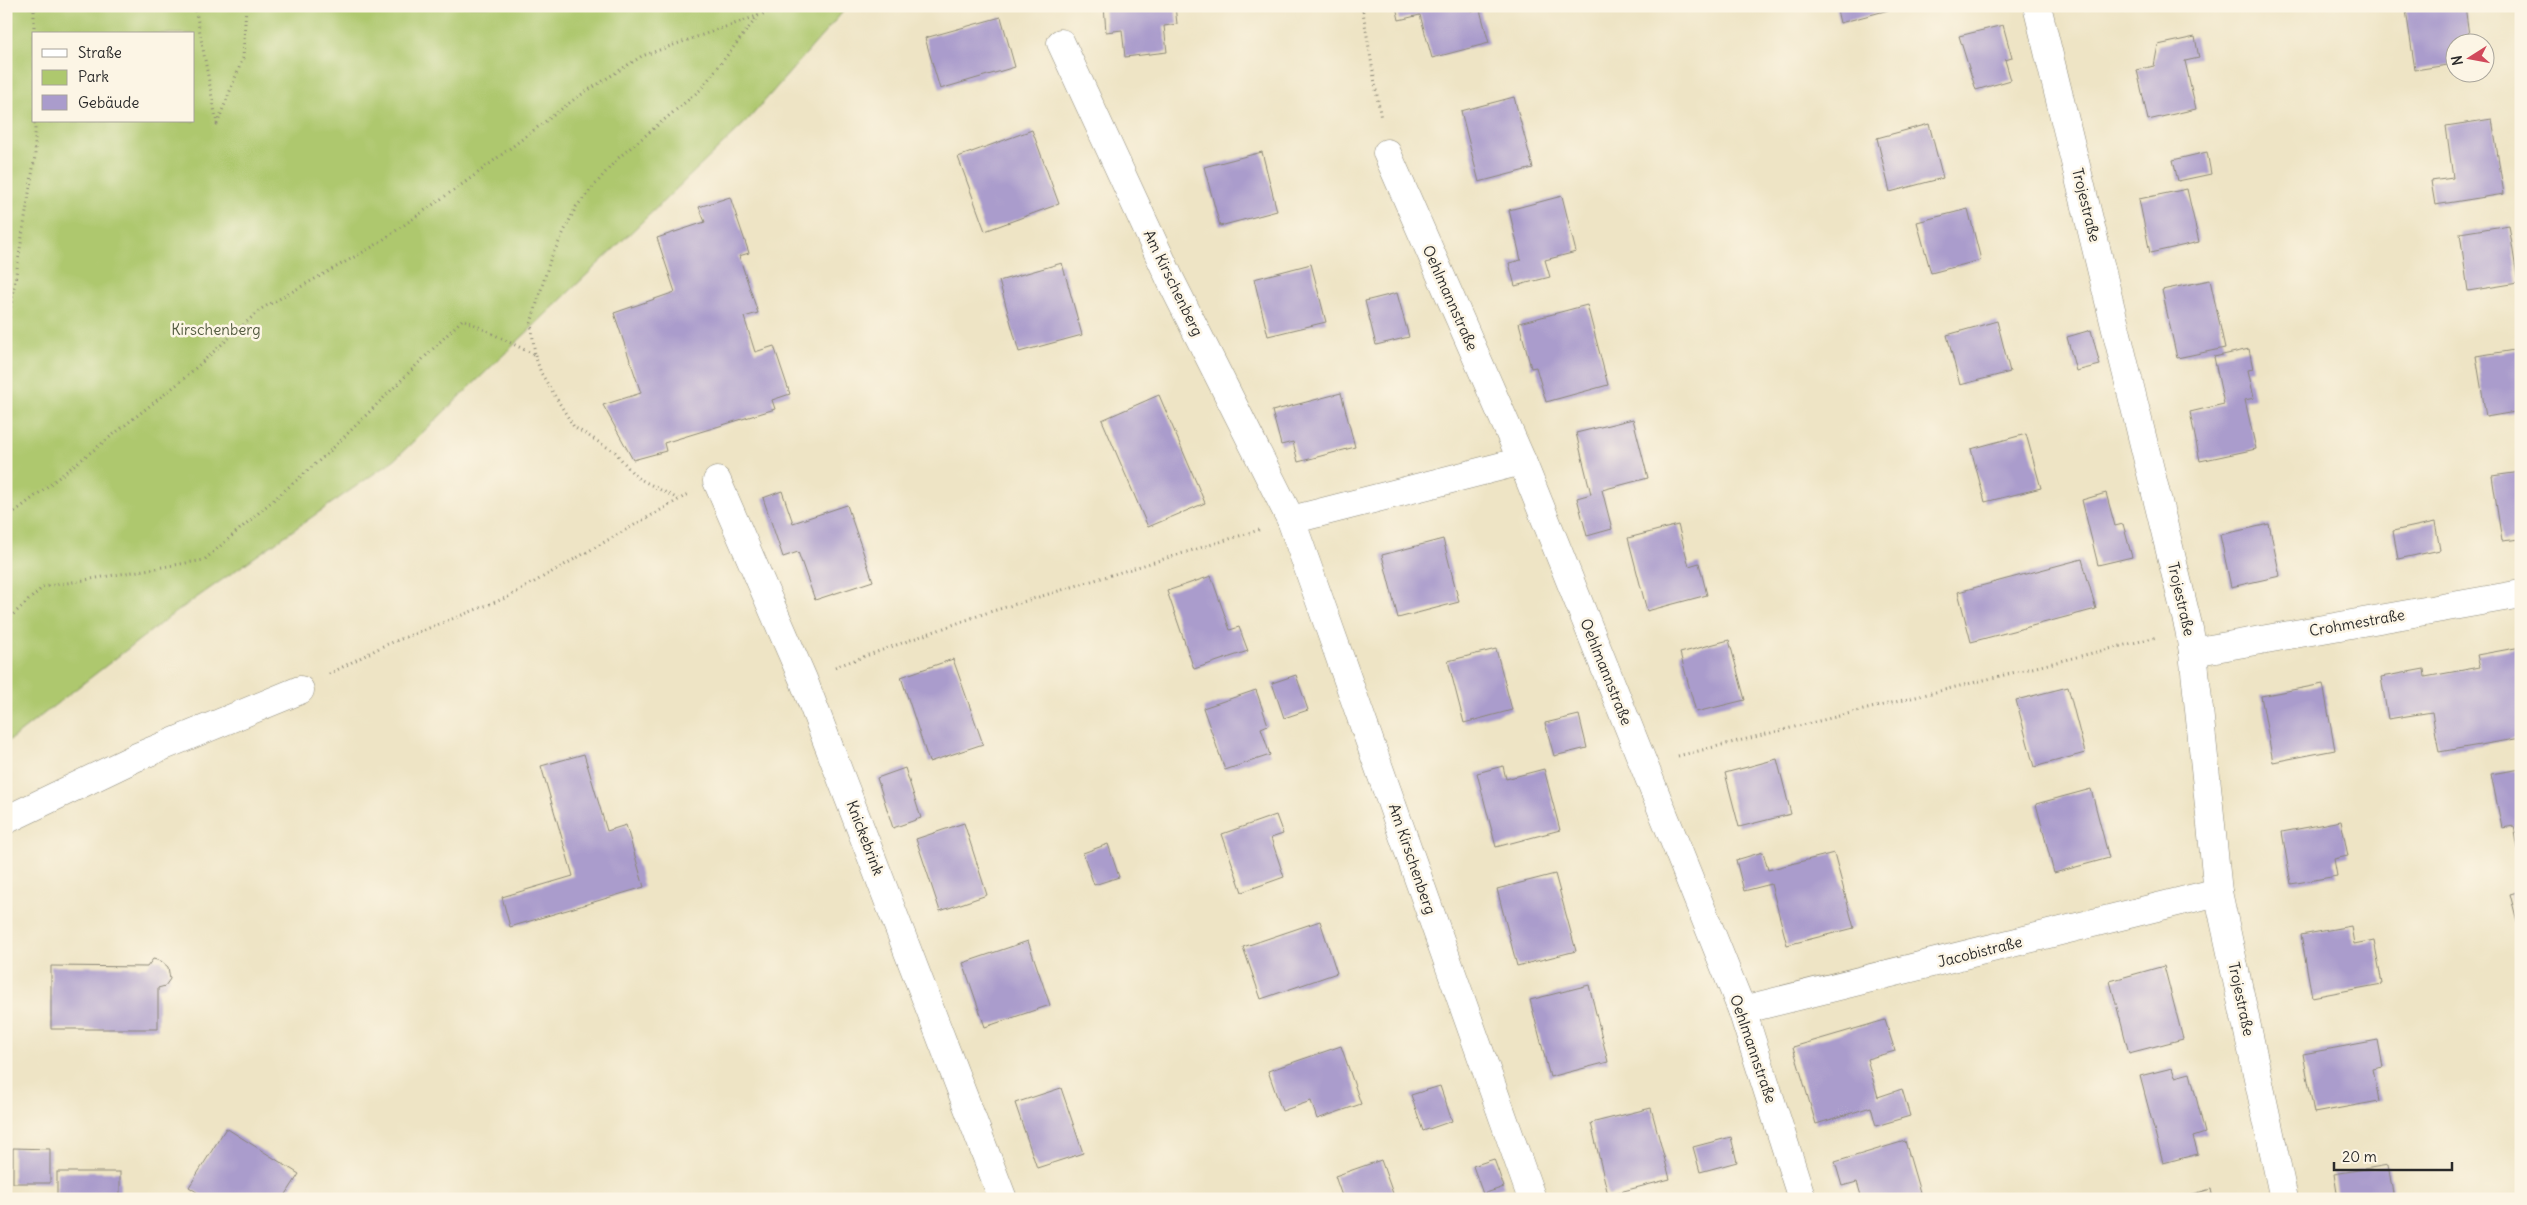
<svg xmlns="http://www.w3.org/2000/svg" width="2527" height="1205" font-family="Delius,sans-serif">
  <style>
    .green { fill: #aec86e; stroke: #6c7a4c; fill-rule: evenodd }
    .building { fill: #aa9ccc }
    .lines { fill: none; stroke-linecap: round; stroke-linejoin: round }
    .minor-casing { stroke: #8c8878; stroke-width: 29 }
    .path { stroke: #8c8878; stroke-width: 3; stroke-dasharray: 1 4; stroke-linecap: butt }
    .minor { stroke: #fff; stroke-width: 28 }
    .labels { text-anchor: middle; stroke-width: 5; stroke-linejoin: round; paint-order: stroke }
    .street-label { font-size: 15px; fill: #2b2b2b; stroke: #fcf5e5 }
    .park-label { font-size: 15px; fill: #525a3f; stroke: #fcf5e5 }
  </style>
  <rect width="100%" height="100%" fill="#fcf5e5"/>
  <filter id="ink" filterUnits="userSpaceOnUse"><feTurbulence type="fractalNoise" baseFrequency=".02" numOctaves="2"/><feDisplacementMap in="SourceGraphic" scale="10" xChannelSelector="R" yChannelSelector="G"/><feConvolveMatrix kernelMatrix="1 2 1 2 8 2 1 2 1" color-interpolation-filters="sRGB"/></filter>
  <filter id="wash" filterUnits="userSpaceOnUse"><feTurbulence type="fractalNoise" baseFrequency=".0096" numOctaves="4" result="noise"/><feDisplacementMap in="SourceGraphic" scale="20" xChannelSelector="R" yChannelSelector="G"/><feGaussianBlur stdDeviation="1.12" result="paint"/><feColorMatrix in="noise" values="0 0 0 0 0 0 0 0 0 0 0 0 0 0 0 0 0 1.4 0 .05"/><feComposite in="paint" operator="in"/></filter>
  <g filter="url(#wash)">
    <rect width="100%" height="100%" fill="#eee4c5"/>
    <path class="green" d="M6 6H848L747 121 395 459 169 617 6 743ZM34 34H194V121H34Z"/>
    <g id="blocks">
      <g class="building">
        <path d="M1104 6H1175L1177 24 1164 26 1167 52 1125 57 1122 30 1106 32Z"/>
        <path d="M1396 6H1470L1471 12 1480 10 1489 43 1432 58 1420 15 1399 20Z"/>
        <path d="M1836 6H1896V8L1840 23Z"/>
        <path d="M2434 6H2465L2470 42H2454V64L2415 70 2406 10Z"/>
        <path d="M1001 17 1015 67 940 89 925 38Z"/>
        <path d="M2003 25 2012 58 2005 60 2011 80 1976 90 1959 36Z"/>
        <path d="M2195 37 2199 58 2185 61 2196 109 2148 120 2137 70 2154 66 2158 45Z"/>
        <path d="M1514 97 1533 168 1479 182 1461 111Z"/>
        <path d="M2492 119 2504 194 2435 205 2431 181 2453 178 2446 126Z"/>
        <path d="M1929 124 1943 178 1890 192 1877 138Z"/>
        <path d="M1032 130 1059 204 985 231 958 157Z"/>
        <path d="M1262 152 1277 211 1220 226 1204 167Z"/>
        <path d="M2207 152 2211 174 2178 181 2173 160Z"/>
        <path d="M2187 189 2199 242 2150 253 2139 199Z"/>
        <path d="M1562 196 1576 252 1545 260 1550 277 1515 286 1509 263 1521 260 1509 210Z"/>
        <path d="M730 197 749 253 739 256 758 313 744 317 755 352 774 346 790 394 772 400 775 409 664 443 666 451 633 460 603 405 641 393 614 313 675 292 657 238 705 222 699 207Z"/>
        <path d="M1968 209 1981 260 1931 273 1917 222Z"/>
        <path d="M2509 225 2518 283 2468 291 2460 233Z"/>
        <path d="M1062 263 1082 335 1019 352 999 281Z"/>
        <path d="M1311 264 1326 322 1268 336 1254 279Z"/>
        <path d="M2210 280 2225 348 2177 358 2162 290Z"/>
        <path d="M1397 293 1409 337 1376 345 1365 301Z"/>
        <path d="M1587 305 1608 385 1546 402 1536 367 1531 368 1519 323Z"/>
        <path d="M1997 321 2010 372 1960 385 1947 335Z"/>
        <path d="M2091 330 2100 365 2076 371 2067 337Z"/>
        <path d="M2249 349 2253 369 2248 370 2254 398 2245 400 2256 449 2200 461 2190 412 2224 404 2214 357Z"/>
        <path d="M2521 349V411L2486 417 2476 356Z"/>
        <path d="M1341 393 1355 447 1298 462 1293 442 1281 445 1272 411Z"/>
        <path d="M1159 395 1205 503 1148 527 1102 420Z"/>
        <path d="M1633 419 1648 478 1602 490 1612 529 1587 536 1577 498 1591 494 1576 433Z"/>
        <path d="M2026 434 2041 488 1985 502 1971 449Z"/>
        <path d="M2521 472V539L2502 541 2492 476Z"/>
        <path d="M782 491 793 523 847 505 873 581 815 600 798 552 783 557 763 498Z"/>
        <path d="M2106 493 2115 526 2123 524 2132 557 2098 565 2082 500Z"/>
        <path d="M2435 522 2440 550 2398 559 2393 531Z"/>
        <path d="M2269 524 2280 576 2231 587 2220 535Z"/>
        <path d="M1678 525 1689 566 1699 563 1707 595 1647 611 1628 538Z"/>
        <path d="M1443 539 1459 602 1398 618 1382 555Z"/>
        <path d="M2082 559 2096 609 1971 642 1958 592Z"/>
        <path d="M1211 576 1230 630 1239 627 1248 651 1194 669 1167 591Z"/>
        <path d="M1729 640 1745 700 1696 712 1680 653Z"/>
        <path d="M2521 647V738L2439 752 2432 712 2388 719 2381 677 2424 669 2425 677 2480 667 2477 655Z"/>
        <path d="M1496 649 1512 710 1464 723 1448 661Z"/>
        <path d="M953 659 983 744 929 762 901 677Z"/>
        <path d="M1296 675 1308 710 1284 718 1272 683Z"/>
        <path d="M2323 684 2335 750 2273 762 2261 696Z"/>
        <path d="M2068 687 2085 753 2034 767 2016 700Z"/>
        <path d="M1256 690 1268 725 1261 728 1270 755 1225 770 1203 708Z"/>
        <path d="M1579 715 1587 748 1554 756 1545 723Z"/>
        <path d="M584 754 607 831 626 825 644 887 510 927 502 897 573 876 541 766Z"/>
        <path d="M1777 759 1791 814 1739 827 1725 773Z"/>
        <path d="M1503 766 1506 779 1544 769 1560 830 1496 847 1477 773Z"/>
        <path d="M905 768 921 818 893 828 877 778Z"/>
        <path d="M2521 769V848L2518 849 2514 826 2502 828 2491 774Z"/>
        <path d="M2091 789 2109 858 2054 873 2036 804Z"/>
        <path d="M1276 815 1283 834 1271 838 1284 877 1242 892 1222 834Z"/>
        <path d="M2341 821 2348 856 2334 859 2337 876 2291 884 2282 832Z"/>
        <path d="M964 823 987 895 940 911 916 839Z"/>
        <path d="M1108 844 1119 877 1094 885 1083 853Z"/>
        <path d="M1763 852 1768 870 1834 853 1854 928 1787 945 1771 884 1744 891 1736 860Z"/>
        <path d="M1555 874 1576 951 1517 966 1497 889Z"/>
        <path d="M2521 891V933H2520L2510 894Z"/>
        <path d="M1320 921 1337 973 1261 999 1243 947Z"/>
        <path d="M2351 926 2354 944 2374 940 2382 984 2312 997 2301 935Z"/>
        <path d="M1028 941 1050 1005 985 1027 963 963Z"/>
        <path d="M153 959 161 961 168 967 170 979 165 986 158 988V1029H51V966L147 967Z"/>
        <path d="M2164 966 2183 1039 2129 1053 2110 981Z"/>
        <path d="M1589 985 1608 1062 1550 1077 1530 1000Z"/>
        <path d="M1885 1020 1895 1051 1867 1059 1878 1097 1902 1089 1910 1116 1876 1126 1871 1107 1816 1124 1793 1047Z"/>
        <path d="M2378 1040 2383 1067 2373 1069 2379 1101 2314 1113 2303 1054Z"/>
        <path d="M1341 1046 1361 1104 1317 1119 1311 1101 1282 1111 1268 1071Z"/>
        <path d="M2172 1068 2175 1077 2190 1073 2205 1133 2193 1137 2198 1154 2163 1163 2140 1076Z"/>
        <path d="M1440 1086 1452 1121 1423 1131 1411 1095Z"/>
        <path d="M1061 1088 1083 1153 1037 1168 1015 1103Z"/>
        <path d="M1651 1108 1670 1179 1608 1195 1591 1123Z"/>
        <path d="M226 1128 299 1174 283 1199H207L189 1187Z"/>
        <path d="M1731 1137 1737 1162 1700 1172 1693 1147Z"/>
        <path d="M1905 1141 1922 1199H1862L1857 1182 1842 1186 1835 1162Z"/>
        <path d="M13 1148 50 1149V1183H13Z"/>
        <path d="M1494 1159 1504 1187 1483 1194 1473 1166Z"/>
        <path d="M1381 1160 1395 1199H1343L1335 1176Z"/>
        <path d="M2388 1165 2394 1199H2338L2334 1174Z"/>
        <rect x="57" y="1172" width="63" height="27"/>
        <path d="M2211 1189 2213 1199H2179V1198Z"/>
      </g>
    </g>
  </g>
  <g filter="url(#ink)">
    <use href="#blocks" fill-opacity="0" stroke="#8c8878" stroke-width="1"/>
    <g class="lines">
      <defs>
        <g id="minor">
          <path d="M2037 6 2189 629 2193 652 2218 892 2284 1199"/>
          <path d="M1061 43 1171 281 1291 520 1532 1199"/>
          <path d="M1387 153 1522 461 1742 1010 1802 1199"/>
          <path d="M717 481 803 679 1003 1199"/>
          <path d="M1291 520 1522 461"/>
          <path d="M2193 652 2521 594"/>
          <path d="M6 820 137 757 300 690"/>
          <path d="M1742 1010 2218 892"/>
        </g>
      </defs>
      <use href="#minor" class="minor-casing"/>
      <g class="path">
        <path d="M34 6V34"/>
        <path d="M195 6 217 124 243 58 246 6"/>
        <path d="M1362 6 1381 119"/>
        <path d="M6 337 35 156V121"/>
        <path d="M535 355 541 373 574 427 615 452 636 477 678 499"/>
        <path d="M6 496 11 515"/>
        <path d="M6 529 11 515 180 382 261 309 374 246 471 178 576 98 642 56 757 16"/>
        <path d="M6 621 43 587 204 560 328 453 463 319 535 355 531 323 550 260 576 207 617 159 700 90 758 16 783 6"/>
        <path d="M835 667 983 614 1259 530"/>
        <path d="M329 674 383 646 508 597 687 495"/>
        <path d="M1678 756 2157 637"/>
      </g>
      <use href="#minor" class="minor"/>
    </g>
  </g>
  <g class="labels">
    <g class="street-label">
      <text transform="translate(2086 205) rotate(76)" y="5">Trojestraße</text>
      <text transform="translate(1173 283) rotate(64)" y="5">Am Kirschenberg</text>
      <text transform="translate(1450 298) rotate(66)" y="5">Oehlmannstraße</text>
      <text transform="translate(2181 599) rotate(77)" y="5">Trojestraße</text>
      <text transform="translate(2357 623) rotate(-10)" y="5">Crohmestraße</text>
      <text transform="translate(1606 672) rotate(68)" y="5">Oehlmannstraße</text>
      <text transform="translate(865 838) rotate(69)" y="5">Knickebrink</text>
      <text transform="translate(1412 859) rotate(71)" y="5">Am Kirschenberg</text>
      <text transform="translate(1980 952) rotate(-14)" y="5">Jacobistraße</text>
      <text transform="translate(2241 999) rotate(78)" y="5">Trojestraße</text>
      <text transform="translate(1753 1049) rotate(71)" y="5">Oehlmannstraße</text>
    </g>
    <g class="park-label">
      <text x="216" y="335">Kirschenberg</text>
    </g>
  </g>
  <rect width="2527" height="1205" fill="none" stroke="#fcf5e5" stroke-width="25"/>
  <rect x="32" y="32" width="162" height="90" fill="#fcf5e5" stroke="#a8a49b"/>
  <rect x="42" y="49" width="25" height="8" fill="#ffffff" stroke="#a8a49b"/>
  <text x="78" y="58" font-size="15" fill="#2b2b2b">Straße</text>
  <rect x="42" y="70" width="25" height="15" fill="#aec86e" stroke="#a8a49b"/>
  <text x="78" y="82" font-size="15" fill="#2b2b2b">Park</text>
  <rect x="42" y="95" width="25" height="15" fill="#aa9ccc" stroke="#a8a49b"/>
  <text x="78" y="108" font-size="15" fill="#2b2b2b">Gebäude</text>
  <g transform="translate(2470 58) rotate(259)"><circle r="24" fill="#fcf5e5" stroke="#a8a49b"/>
  <path d="M0-4L9 19L0 12L-9 19Z" fill="#d1495b"/>
  <text y="-8" font-size="14" font-weight="bold" text-anchor="middle" fill="#2b2b2b">N</text>
  </g>
  <path d="M2334 1162v8h118v-8" fill="none" stroke="#2b2b2b" stroke-width="2.5"/>
  <text x="2342" y="1162" font-size="15" fill="#2b2b2b" stroke="#fcf5e5" stroke-width="4" paint-order="stroke">20 m</text>
</svg>
